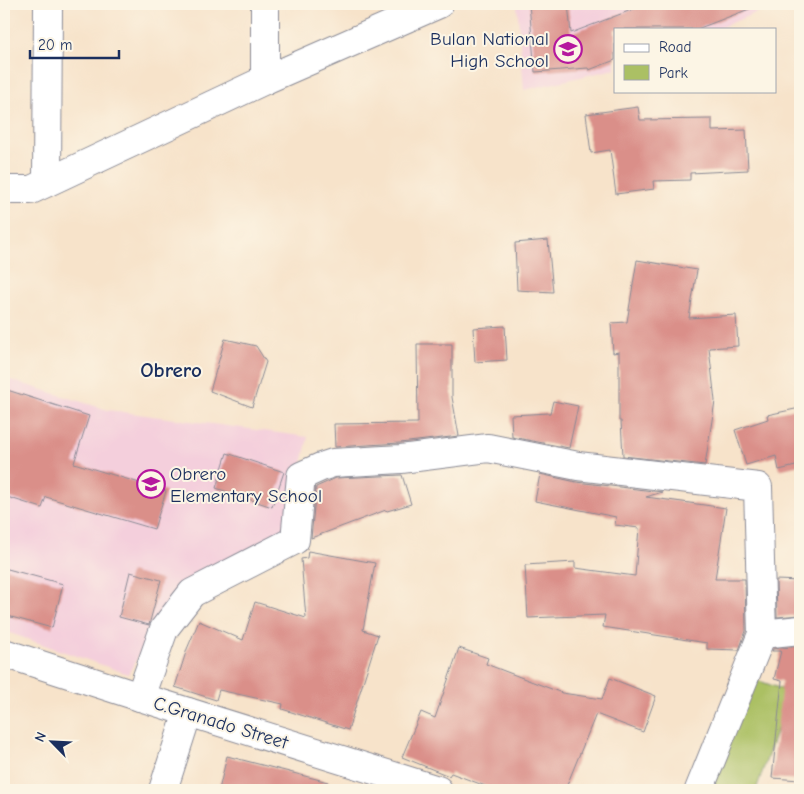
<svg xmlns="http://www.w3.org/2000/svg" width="804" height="794" font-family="'Comic Neue',sans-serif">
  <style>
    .built { fill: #f4cfdc }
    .green { fill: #abc064; stroke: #637861 }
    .building { fill: #da8f89 }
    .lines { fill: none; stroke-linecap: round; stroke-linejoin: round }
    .minor-casing { stroke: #898994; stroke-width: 30 }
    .minor { stroke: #fff; stroke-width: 28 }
    .labels { text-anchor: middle; stroke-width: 4; stroke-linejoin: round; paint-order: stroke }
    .poi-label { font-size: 19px; fill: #1b2f5e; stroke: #fcf5e5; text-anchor: end }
    .street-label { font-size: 19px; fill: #1b2f5e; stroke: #fcf5e5 }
    .quarter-label { font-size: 21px; font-weight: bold; fill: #1b2f5e; stroke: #fcf5e5 }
  </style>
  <rect width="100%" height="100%" fill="#fcf5e5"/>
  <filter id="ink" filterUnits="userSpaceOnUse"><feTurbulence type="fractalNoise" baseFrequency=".02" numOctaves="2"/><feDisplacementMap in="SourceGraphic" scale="10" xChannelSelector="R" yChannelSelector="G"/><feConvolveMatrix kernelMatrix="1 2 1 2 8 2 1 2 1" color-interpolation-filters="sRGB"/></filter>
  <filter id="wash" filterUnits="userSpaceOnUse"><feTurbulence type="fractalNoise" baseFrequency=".0096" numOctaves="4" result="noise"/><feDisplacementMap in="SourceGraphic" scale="20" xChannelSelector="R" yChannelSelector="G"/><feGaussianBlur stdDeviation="1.12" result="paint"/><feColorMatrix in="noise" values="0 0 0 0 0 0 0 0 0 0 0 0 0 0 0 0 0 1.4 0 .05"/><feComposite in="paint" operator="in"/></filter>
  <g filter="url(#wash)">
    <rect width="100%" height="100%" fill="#f7e3ca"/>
    <g class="built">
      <path d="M517 4H777L717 29H615V69L524 90Z"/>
      <path d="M4 378 108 410 308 437 287 531 179 588 128 674 4 631Z"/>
    </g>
    <path class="green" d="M743 675 790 692 756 790H724L705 783Z"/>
    <g id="blocks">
      <g class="building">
        <path d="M529 4H568L571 33 647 4H757V6L697 29H615V60L589 70 588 68 535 72Z"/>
        <path d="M638 107 640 120 712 119V131L746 130 748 170 690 173V180L653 181 654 189 616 194 610 150 591 153 586 114Z"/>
        <path d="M548 240 553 292 517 290 515 243Z"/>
        <path d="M637 260 697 270 689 318 736 315 738 346 709 348 715 401 705 465 623 456 621 421H619V352L613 353 611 323 627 322Z"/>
        <path d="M505 326 507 360 475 362 473 328Z"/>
        <path d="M225 339 256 346 266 362 252 407 210 391Z"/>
        <path d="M417 344H452V397L459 436 400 443 335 447 334 424 418 423Z"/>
        <path d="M4 389 89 416 74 463 166 491 154 529 46 497 42 508 4 496Z"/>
        <path d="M553 401 578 406 569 448 512 437 511 415 550 413Z"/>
        <path d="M800 408V465L779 470 776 456 746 465 735 430 768 419 767 415Z"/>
        <path d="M227 453 284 472 272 507 216 488Z"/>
        <path d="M540 474 576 482 662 492 646 497 726 508 715 579H745L746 631 739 650 707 649V643L603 627 605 615 528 618 525 565 575 562V568L635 576 639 528 615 525 616 517 535 501Z"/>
        <path d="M402 475 411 504 387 511 386 510 311 538 316 487 336 478Z"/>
        <path d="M308 551 375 563 363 630 378 635 348 730 282 709 283 704 219 690 216 700 175 687 187 649 199 621 243 640 255 602 306 618 301 559 307 558Z"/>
        <path d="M4 568 63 584 52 628 4 615Z"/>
        <path d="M130 572 161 580 149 625 119 617Z"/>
        <path d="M776 580 800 581V615L777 617Z"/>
        <path d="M800 646V780L772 778 782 681 774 679 781 651H772L773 649Z"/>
        <path d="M459 648 488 658 486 664 562 693 602 699 610 678 656 696 643 732 596 714 565 790H496L451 773 449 776 402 757 421 712 435 718Z"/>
        <path d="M227 756 328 782 327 790H219Z"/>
      </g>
    </g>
  </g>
  <g filter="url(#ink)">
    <use href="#blocks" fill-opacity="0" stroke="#898994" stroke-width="1"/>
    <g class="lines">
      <defs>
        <g id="minor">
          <path d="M265 4V80"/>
          <path d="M47 182 48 4"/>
          <path d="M4 190H31L265 80 439 4"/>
          <path d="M4 653 140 697 438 790"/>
          <path d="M140 697 164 629 192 593 295 540 301 476 321 467 333 463 401 459 488 448 578 466 758 487 762 634 800 630"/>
          <path d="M163 790 188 712"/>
          <path d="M699 790 762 634"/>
        </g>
      </defs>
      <use href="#minor" class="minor-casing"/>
      <use href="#minor" class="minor"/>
    </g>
  </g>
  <defs>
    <symbol id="school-ring" viewBox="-11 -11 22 22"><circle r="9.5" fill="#fcf5e5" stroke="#b5179e" stroke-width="1.5"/><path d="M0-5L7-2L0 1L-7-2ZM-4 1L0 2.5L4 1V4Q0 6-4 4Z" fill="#b5179e"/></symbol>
  </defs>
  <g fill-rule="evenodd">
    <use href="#school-ring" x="552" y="33" width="32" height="32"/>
    <use href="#school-ring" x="135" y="468" width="32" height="32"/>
  </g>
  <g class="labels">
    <g class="poi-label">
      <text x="549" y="45">Bulan National<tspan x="549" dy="22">High School</tspan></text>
      <text x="170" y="480" text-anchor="start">Obrero<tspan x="170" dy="22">Elementary School</tspan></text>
    </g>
    <g class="street-label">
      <text transform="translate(221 722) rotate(17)" y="7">C.Granado Street</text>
    </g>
    <g class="quarter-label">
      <text x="171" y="377">Obrero</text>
    </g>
  </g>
  <rect width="804" height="794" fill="none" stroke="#fcf5e5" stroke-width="20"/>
  <rect x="614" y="28" width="162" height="65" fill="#fcf5e5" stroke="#a2a6af"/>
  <rect x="624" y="44" width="25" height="8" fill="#ffffff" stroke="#a2a6af"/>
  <text x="659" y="52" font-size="15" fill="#1b2f5e">Road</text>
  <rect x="624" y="65" width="25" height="15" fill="#abc064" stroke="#a2a6af"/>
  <text x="659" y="78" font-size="15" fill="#1b2f5e">Park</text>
  <g transform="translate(52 742) rotate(294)" stroke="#fcf5e5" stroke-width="4" paint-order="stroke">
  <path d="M0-4L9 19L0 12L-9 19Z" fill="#1b2f5e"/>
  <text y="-8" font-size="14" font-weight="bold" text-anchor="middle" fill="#1b2f5e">N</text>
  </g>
  <path d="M30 50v8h89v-8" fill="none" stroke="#1b2f5e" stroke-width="2.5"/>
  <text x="38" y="50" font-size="15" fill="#1b2f5e" stroke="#fcf5e5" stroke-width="4" paint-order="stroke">20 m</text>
</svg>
